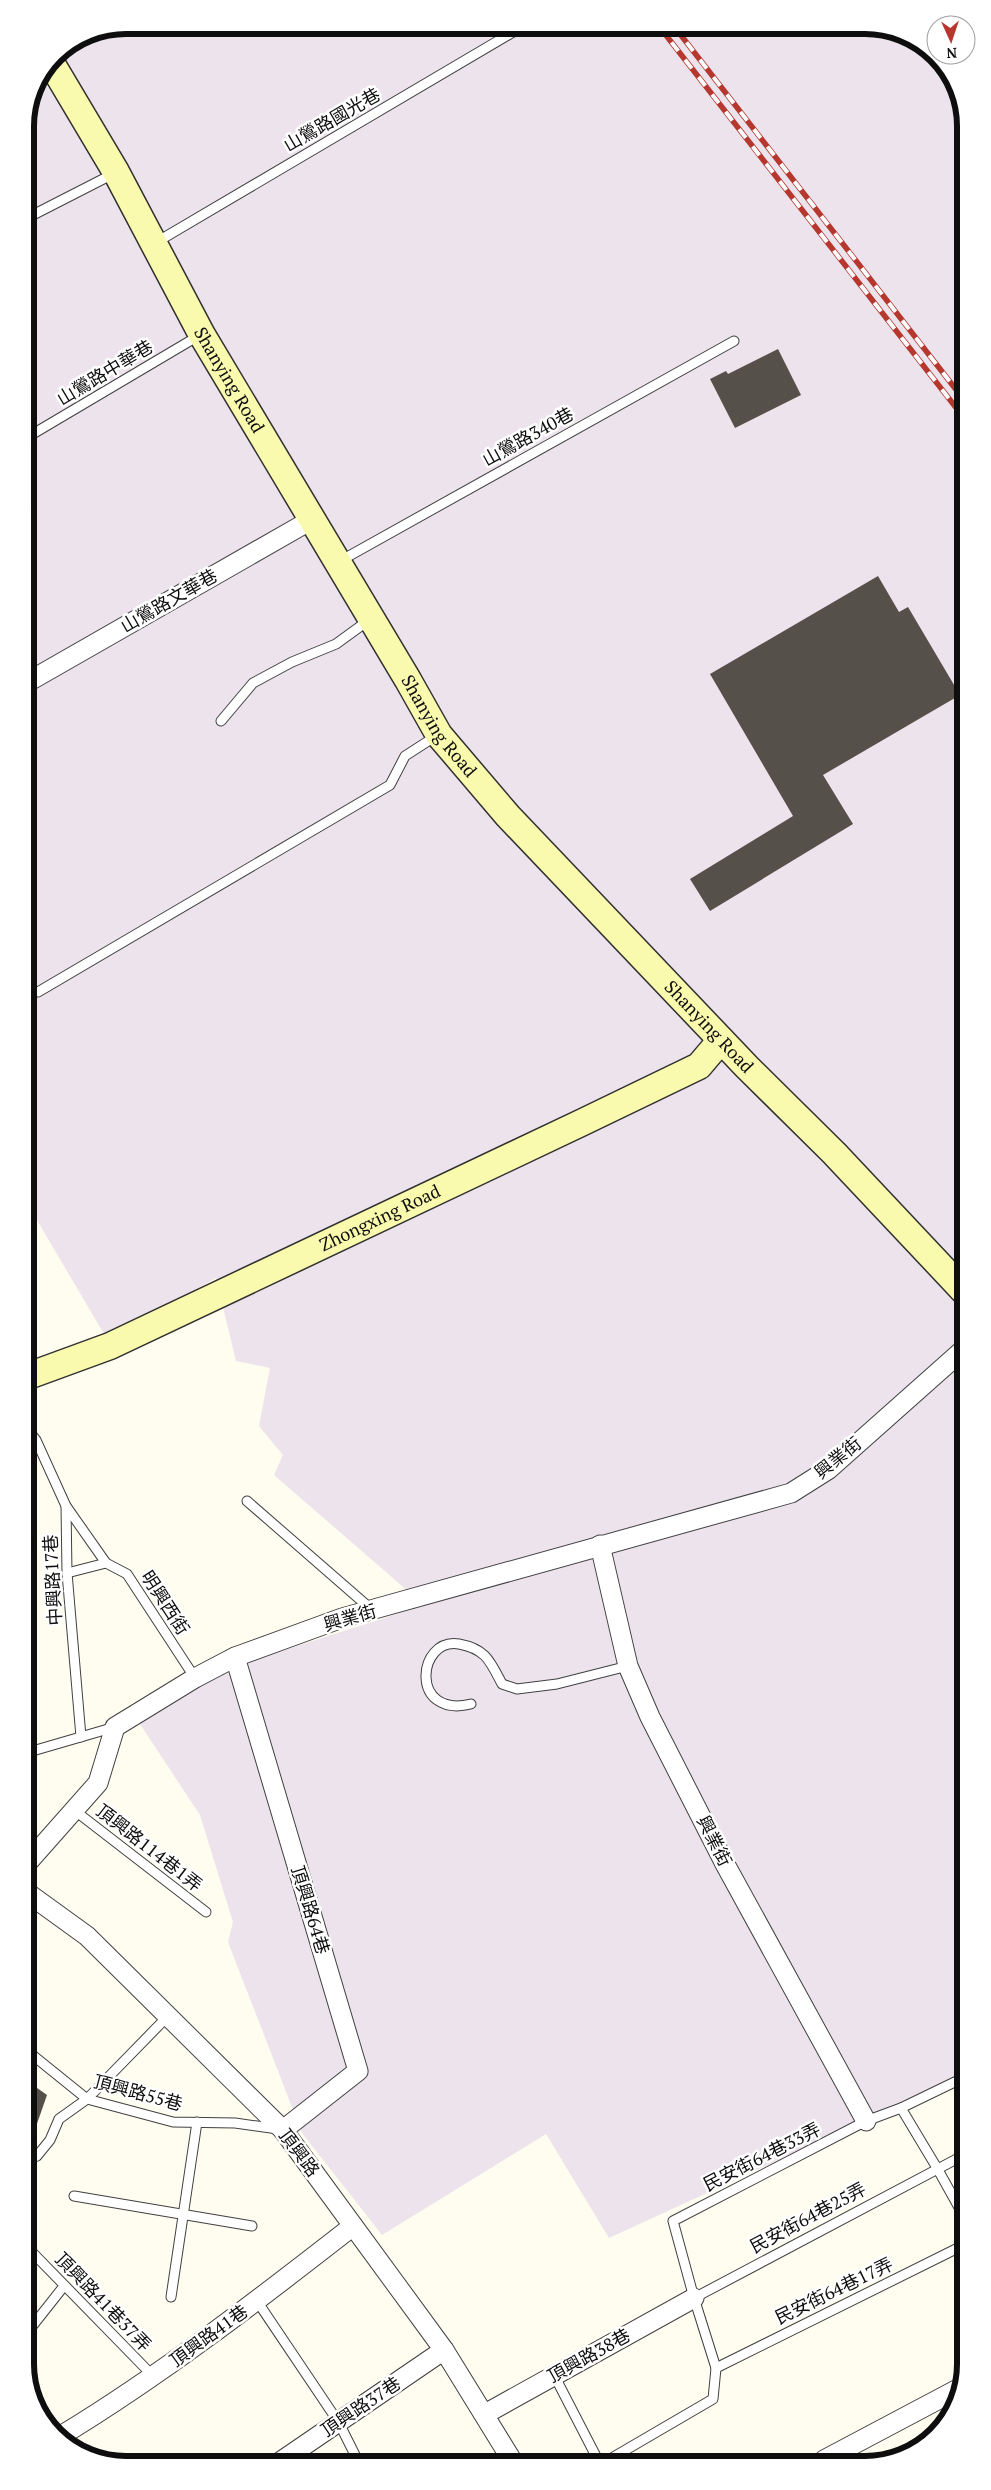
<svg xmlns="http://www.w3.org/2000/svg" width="991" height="2490" font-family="'PT Serif','Noto Sans TC',serif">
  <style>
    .industrial { fill: #ece3ec }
    .building { fill: #56504b }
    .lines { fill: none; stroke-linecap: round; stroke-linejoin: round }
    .lane-casing { stroke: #414141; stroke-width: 11 }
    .street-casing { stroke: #414141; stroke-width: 21 }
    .secondary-casing { stroke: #303030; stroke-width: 29 }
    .lane { stroke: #fff; stroke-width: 9 }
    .street { stroke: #fff; stroke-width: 19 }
    .secondary { stroke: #fafaae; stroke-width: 26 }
    .rail-casing { stroke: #b6372e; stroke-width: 5.5 }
    .rail { stroke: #fff; stroke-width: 4; stroke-dasharray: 11; stroke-linecap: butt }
    .labels { text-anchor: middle; stroke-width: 5; stroke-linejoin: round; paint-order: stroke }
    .street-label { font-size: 18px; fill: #0e0e0e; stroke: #fff }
    .rim { fill: none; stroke: #0e0e0e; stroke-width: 6 }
  </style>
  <rect width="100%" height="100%" fill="#fefdf0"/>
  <path class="industrial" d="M126 25H872L927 46 961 94 965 2072 883 2112 609 2238 546 2134 382 2235 302 2133 228 1942 233 1922 200 1815 138 1721 226 1669 424 1605 274 1475 283 1455 259 1426 270 1368 236 1361 216 1278 107 1339 28 1205 25 120 33 87 55 54 88 33Z"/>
  <g class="building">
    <path d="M778 349 801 395 735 428 710 379 726 371 728 374Z"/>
    <path d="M878 576 899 612 908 607 960 695 823 775 853 824 710 911 690 879 793 816 710 674Z"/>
    <path d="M30 2083 47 2095 32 2138H30Z"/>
  </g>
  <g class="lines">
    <defs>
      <g id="lane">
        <path d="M25 219 113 174"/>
        <path d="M155 243 525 25"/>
        <path d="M26 438 200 335"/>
        <path d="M340 561 734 341"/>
        <path d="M221 721 253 683 292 662 336 644 369 620"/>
        <path d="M38 992 390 785 405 756 436 736"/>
        <path d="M28 1430 36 1440 66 1506 67 1573 81 1737"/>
        <path d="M247 1501 371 1609"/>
        <path d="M66 1506 106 1563"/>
        <path d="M67 1573 106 1563 127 1574 195 1678"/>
        <path d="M471 1704C409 1719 417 1637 459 1644 486 1649 490 1661 502 1684L517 1689 557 1684 628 1666"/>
        <path d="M29 1752 115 1727"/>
        <path d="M74 1810 206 1912"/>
        <path d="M30 2053 87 2099 173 2122 235 2123 278 2129"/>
        <path d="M901 2108 937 2168 966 2220"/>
        <path d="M30 2159 37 2156 50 2140 59 2119 87 2099 168 2016"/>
        <path d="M74 2196 252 2226"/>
        <path d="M30 2250 153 2376"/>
        <path d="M171 2297 197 2122"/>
        <path d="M694 2298 966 2154"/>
        <path d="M257 2301 339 2423 359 2463"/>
        <path d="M30 2329 64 2286"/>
        <path d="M716 2368 966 2244"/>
        <path d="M554 2375 599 2462"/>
        <path d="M605 2462 713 2399 716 2368 694 2298 673 2221 866 2121 901 2108 965 2077"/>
      </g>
      <g id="street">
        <path d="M26 683 311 520"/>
        <path d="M600 1545 628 1666 650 1717 725 1864 866 2121"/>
        <path d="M235 1657 358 2071 283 2130"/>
        <path d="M29 1861 98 1783 115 1727 195 1678 235 1657 342 1618 791 1493 829 1469 964 1349"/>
        <path d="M29 1894 87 1936 283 2130 444 2350 513 2462"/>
        <path d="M485 2414 694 2298"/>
        <path d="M59 2437C163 2374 258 2300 353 2226"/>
        <path d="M824 2460 958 2389"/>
        <path d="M277 2464 444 2350"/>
      </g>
      <g id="secondary">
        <path id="s1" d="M50 61 116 172 202 335 408 680 439 735 508 816 747 1067 834 1153 963 1290"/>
        <path id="s2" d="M28 1376 110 1346 583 1122 699 1066 721 1040"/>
      </g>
    </defs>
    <use href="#lane" class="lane-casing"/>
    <use href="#street" class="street-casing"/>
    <use href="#secondary" class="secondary-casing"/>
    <use href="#lane" class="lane"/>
    <use href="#street" class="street"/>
    <use href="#secondary" class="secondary"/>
    <defs>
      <g id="rail">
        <path d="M658 25 961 414"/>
        <path d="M673 25 961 396"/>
      </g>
    </defs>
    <use href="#rail" class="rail-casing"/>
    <use href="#rail" class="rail"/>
  </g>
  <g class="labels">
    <g class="street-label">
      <text transform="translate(332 120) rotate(-30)" y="6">山鶯路國光巷</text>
      <text transform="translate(105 373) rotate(-31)" y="6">山鶯路中華巷</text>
      <text dy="6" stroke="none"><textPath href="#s1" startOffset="366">Shanying Road</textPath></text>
      <text transform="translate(528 437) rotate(-29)" y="6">山鶯路340巷</text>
      <text transform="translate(169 601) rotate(-30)" y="6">山鶯路文華巷</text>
      <text dy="6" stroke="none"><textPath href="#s1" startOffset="771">Shanying Road</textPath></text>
      <text dy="6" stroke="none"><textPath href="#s1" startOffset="1176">Shanying Road</textPath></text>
      <text dy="6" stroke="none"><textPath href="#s2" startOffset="386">Zhongxing Road</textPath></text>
      <text transform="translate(838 1458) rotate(-39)" y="6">興業街</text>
      <text transform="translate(53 1580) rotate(-93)" y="6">中興路17巷</text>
      <text transform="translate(165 1603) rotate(57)" y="6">明興西街</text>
      <text transform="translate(350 1618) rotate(-16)" y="6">興業街</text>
      <text transform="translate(714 1841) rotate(63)" y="6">興業街</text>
      <text transform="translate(149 1848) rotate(38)" y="6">頂興路114巷1弄</text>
      <text transform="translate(310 1910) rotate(73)" y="6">頂興路64巷</text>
      <text transform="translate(138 2093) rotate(15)" y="6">頂興路55巷</text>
      <text transform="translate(299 2153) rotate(53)" y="6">頂興路</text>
      <text transform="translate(762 2157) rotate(-27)" y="6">民安街64巷33弄</text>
      <text transform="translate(808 2218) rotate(-28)" y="6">民安街64巷25弄</text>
      <text transform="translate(834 2291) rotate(-26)" y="6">民安街64巷17弄</text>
      <text transform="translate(103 2302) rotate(46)" y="6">頂興路41巷37弄</text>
      <text transform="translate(209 2336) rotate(-36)" y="6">頂興路41巷</text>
      <text transform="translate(589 2356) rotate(-29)" y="6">頂興路38巷</text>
      <text transform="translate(361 2407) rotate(-34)" y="6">頂興路37巷</text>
    </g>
  </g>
  <path d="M0 0H991V2490H0ZM126 34H865A92 92 0 0 1 957 126V2364A92 92 0 0 1 865 2456H126A92 92 0 0 1 34 2364V126A92 92 0 0 1 126 34Z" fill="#fff" fill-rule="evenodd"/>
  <path class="rim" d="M126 34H865A92 92 0 0 1 957 126V2364A92 92 0 0 1 865 2456H126A92 92 0 0 1 34 2364V126A92 92 0 0 1 126 34Z"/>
  <g transform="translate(951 40) rotate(177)"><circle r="24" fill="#ffffff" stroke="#9f9f9f"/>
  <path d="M0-4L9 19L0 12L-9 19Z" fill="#b6372e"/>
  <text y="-8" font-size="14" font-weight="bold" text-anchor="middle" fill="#0e0e0e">N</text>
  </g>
</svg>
